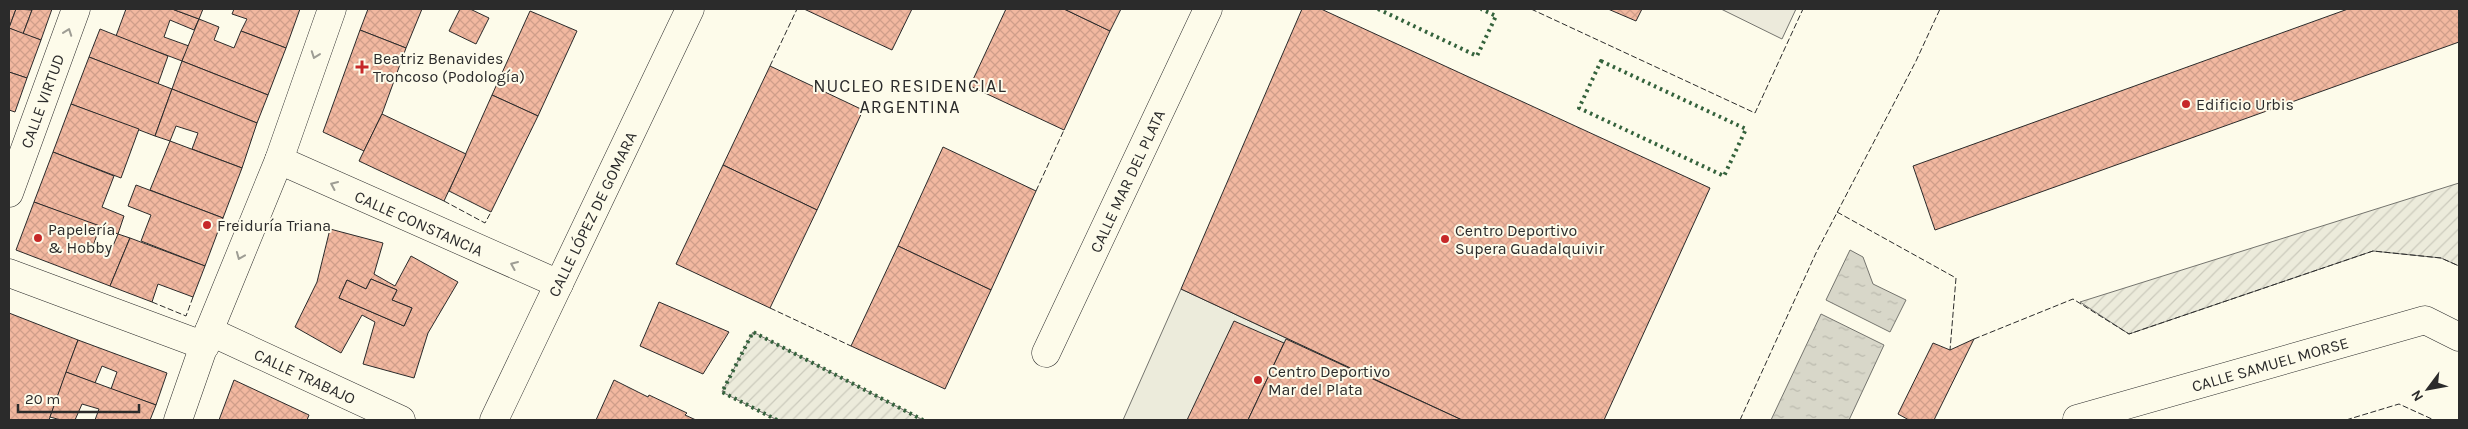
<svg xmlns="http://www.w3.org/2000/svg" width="2468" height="429" font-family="Karla,sans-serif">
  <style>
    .park { fill: #ecebdb; stroke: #74746e }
    .garden { fill: url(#garden-furrows); stroke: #74746e }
    .parking { fill: #eceadb; stroke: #74746e }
    .water { fill: url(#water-ripples); stroke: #74746e }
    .building { fill: url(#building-cross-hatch); stroke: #2b2b2b; fill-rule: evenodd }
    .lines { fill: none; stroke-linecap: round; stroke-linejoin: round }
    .minor-casing { stroke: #2b2b2b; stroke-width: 29 }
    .major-casing { stroke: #2b2b2b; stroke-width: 29 }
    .minor { stroke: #fdfbea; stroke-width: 28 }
    .major { stroke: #fdfbea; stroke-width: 28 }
    .hedge { stroke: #34623c; stroke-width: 4; stroke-dasharray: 2.5 4; stroke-linecap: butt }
    .fence { stroke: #2b2b2b; stroke-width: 1; stroke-dasharray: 6 2.5; stroke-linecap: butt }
    .oneway { stroke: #9e9d94 }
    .poi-dot { fill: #c62828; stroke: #fdfbea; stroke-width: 2 }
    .labels { text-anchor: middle; stroke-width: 4; stroke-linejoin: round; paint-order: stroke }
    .poi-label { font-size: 16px; fill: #2b2b2b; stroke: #fdfbea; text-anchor: start }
    .street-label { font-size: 16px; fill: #2b2b2b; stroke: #fdfbea }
    .neighbourhood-label { font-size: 18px; letter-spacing: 1px; fill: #2b2b2b; stroke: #fdfbea }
  </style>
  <defs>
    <pattern id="garden-furrows" width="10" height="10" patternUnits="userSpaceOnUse" patternTransform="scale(1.25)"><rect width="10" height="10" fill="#ecebdb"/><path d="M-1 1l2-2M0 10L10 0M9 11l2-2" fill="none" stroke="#cbcabc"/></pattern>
    <pattern id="water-ripples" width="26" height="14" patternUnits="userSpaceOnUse" patternTransform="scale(1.25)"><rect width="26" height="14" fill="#d8d7c9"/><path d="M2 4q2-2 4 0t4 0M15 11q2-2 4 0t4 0" fill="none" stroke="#bab9ad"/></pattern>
    <pattern id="building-cross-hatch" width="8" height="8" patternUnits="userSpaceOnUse" patternTransform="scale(1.25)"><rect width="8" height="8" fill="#f2b8a0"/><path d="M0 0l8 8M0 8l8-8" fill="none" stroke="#d09e8a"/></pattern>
  </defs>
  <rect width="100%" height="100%" fill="#fdfbea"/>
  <path class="park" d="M1181 289 1462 420H1123Z"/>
  <g class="garden">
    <path d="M2459 183V266L2441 258 2373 251 2129 334 2080 302Z"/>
    <path d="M753 332 923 420H777L722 392Z"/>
  </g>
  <path class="parking" d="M1721 9H1796L1782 39Z"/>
  <g class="water">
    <path d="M1850 250 1863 257 1873 284 1906 300 1890 332 1826 300Z"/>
    <path d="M1821 314 1884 345 1849 420H1771Z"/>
  </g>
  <g class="building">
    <path d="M9 9H16L9 28Z"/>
    <path d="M16 9 32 10 23 34 9 28Z"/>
    <path d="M30 9H52L41 40 23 34 32 10Z"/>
    <path d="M126 9H172L199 19 194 30 170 20 164 37 189 46 182 61 116 36Z"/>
    <path d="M172 9H203L199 19Z"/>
    <path d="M234 9H300L286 48 241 31 247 19 232 14Z"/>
    <path d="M368 9H422L406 48 360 30Z"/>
    <path d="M460 9H470L489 18 476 44 449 31Z"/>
    <path d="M804 9H912L892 50Z"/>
    <path d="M1006 9H1064L1110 31 1064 130 970 86Z"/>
    <path d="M1064 9H1121L1110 31Z"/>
    <path d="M1302 9H1321L1710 188 1604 420H1462L1181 289Z"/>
    <path d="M1608 9H1642L1636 21Z"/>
    <path d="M2348 9H2459V42L1935 230 1913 166Z"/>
    <path d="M530 11 577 31 538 116 492 95Z"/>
    <path d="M199 19 219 27 214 40 234 48 241 31 286 48 268 95 182 61Z"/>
    <path d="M9 28 41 40 27 78 9 72Z"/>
    <path d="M100 29 168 56 158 84 89 57Z"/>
    <path d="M360 30 406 48 382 114 364 151 323 132Z"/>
    <path d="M89 57 172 89 155 136 71 104Z"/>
    <path d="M182 61 268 95 257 123 172 89Z"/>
    <path d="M770 66 863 110 817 210 723 165Z"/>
    <path d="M9 72 27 78 15 112 9 110Z"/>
    <path d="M172 89 257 123 242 168 192 149 198 133 176 126 170 141 155 136Z"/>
    <path d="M492 95 538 116 491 212 449 191Z"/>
    <path d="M71 104 139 129 121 178 53 152Z"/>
    <path d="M382 114 466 154 444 201 359 161Z"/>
    <path d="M170 141 242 168 223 218 150 190Z"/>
    <path d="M943 147 1036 191 991 290 898 246Z"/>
    <path d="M53 152 114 176 102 207 124 216 118 234 34 202Z"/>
    <path d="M723 165 817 210 770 308 676 264Z"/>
    <path d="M136 185 223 218 205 266 141 241 151 215 128 206Z"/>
    <path d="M34 202 100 226 93 246 110 253 118 234 130 238 110 286 16 250Z"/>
    <path d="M330 229 383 243 374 274 395 286 411 256 458 282 428 333 414 378 363 364 375 322 362 315 341 353 295 327 317 282ZM371 279 397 290 392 300 412 308 404 326 339 298 347 280 366 289Z"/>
    <path d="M130 238 205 266 193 297 158 284 152 302 110 286Z"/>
    <path d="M898 246 991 290 945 389 851 346Z"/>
    <path d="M371 279 397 290 392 300 412 308 404 326 339 298 347 280 366 289Z"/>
    <path d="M659 302 729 332 703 374 640 346Z"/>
    <path d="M9 313 78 340 49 420H9Z"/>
    <path d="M1234 321 1284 343 1248 420H1187Z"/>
    <path d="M1286 339 1462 420H1248Z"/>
    <path d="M1974 339 1934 420H1909L1898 414 1933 343 1950 350Z"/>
    <path d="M78 340 167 373 156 405 111 389 117 372 102 366 95 383 66 372Z"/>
    <path d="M66 372 156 405 150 420H95L99 409 82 404 75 420H61L50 417Z"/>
    <path d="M234 380 309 415 307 420H219Z"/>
    <path d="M614 380 648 397 649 395 687 413 685 415 696 420H596Z"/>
  </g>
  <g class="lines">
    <defs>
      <g id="minor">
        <path d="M279 160 559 284"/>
        <path d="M9 193 76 9"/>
        <path d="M9 273 205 346"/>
        <path d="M209 331 401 420"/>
        <path d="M1046 353 1208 9"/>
        <path d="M2077 419 2425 320 2459 337"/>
        <path d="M178 420 209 331 279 160 332 9"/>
      </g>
      <path id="major" d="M494 420 690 9"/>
    </defs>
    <use href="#minor" class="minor-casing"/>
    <use href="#major" class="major-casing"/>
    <use href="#minor" class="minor"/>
    <use href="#major" class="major"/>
    <g class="hedge">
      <path d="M1378 9 1477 56 1496 16 1481 9"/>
      <path d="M1601 61 1746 129 1724 176 1579 108Z"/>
      <path d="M777 420 722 392 753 332 923 420"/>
    </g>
    <g class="fence">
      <path d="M1531 9 1755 113 1803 9"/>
      <path d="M770 66 797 9"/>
      <path d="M1036 191 1064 130"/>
      <path d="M444 201 485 223 491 212"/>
      <path d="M1837 212 1956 278 1950 350"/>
      <path d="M152 302 186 316 193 297"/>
      <path d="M770 308 851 346"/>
      <path d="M1974 339 2073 299 2129 334 2373 251 2441 258 2459 266"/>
      <path d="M1740 420 1816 253 1916 61 1940 9"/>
      <path d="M2346 420 2399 404 2434 420"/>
    </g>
  </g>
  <defs><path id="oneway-chevron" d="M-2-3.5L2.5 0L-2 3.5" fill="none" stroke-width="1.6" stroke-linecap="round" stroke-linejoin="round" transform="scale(1.25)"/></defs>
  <g class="oneway">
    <use href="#oneway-chevron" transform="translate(68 32) rotate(-70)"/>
    <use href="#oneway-chevron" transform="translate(315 55) rotate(110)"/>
    <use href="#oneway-chevron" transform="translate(334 185) rotate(-156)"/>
    <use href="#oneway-chevron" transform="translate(240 256) rotate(112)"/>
    <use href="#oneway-chevron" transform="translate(514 265) rotate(-157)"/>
  </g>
  <g class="poi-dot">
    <path d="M359.5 59.5h5v5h5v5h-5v5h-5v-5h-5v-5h5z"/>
    <circle cx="2186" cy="104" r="5"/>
    <circle cx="207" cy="225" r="5"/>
    <circle cx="38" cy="238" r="5"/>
    <circle cx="1445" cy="239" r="5"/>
    <circle cx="1258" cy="380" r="5"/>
  </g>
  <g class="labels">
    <g class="poi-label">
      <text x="373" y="64">Beatriz Benavides<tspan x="373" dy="18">Troncoso (Podología)</tspan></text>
      <text x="2196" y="110">Edificio Urbis</text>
      <text x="217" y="231">Freiduría Triana</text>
      <text x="48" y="235">Papelería<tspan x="48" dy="18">&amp; Hobby</tspan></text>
      <text x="1455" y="236">Centro Deportivo<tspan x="1455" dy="18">Supera Guadalquivir</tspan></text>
      <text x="1268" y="377">Centro Deportivo<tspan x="1268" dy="18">Mar del Plata</tspan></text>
    </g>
    <g class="street-label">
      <text transform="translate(42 101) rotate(-70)" y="6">CALLE VIRTUD</text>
      <text transform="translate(1127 181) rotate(-65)" y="6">CALLE MAR DEL PLATA</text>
      <text transform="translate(592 214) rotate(-64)" y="6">CALLE LÓPEZ DE GOMARA</text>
      <text transform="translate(419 223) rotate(24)" y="6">CALLE CONSTANCIA</text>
      <text transform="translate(2270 364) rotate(-16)" y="6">CALLE SAMUEL MORSE</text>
      <text transform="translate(305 376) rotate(25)" y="6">CALLE TRABAJO</text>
    </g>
    <g class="neighbourhood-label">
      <text x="910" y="92">NUCLEO RESIDENCIAL<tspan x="910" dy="21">ARGENTINA</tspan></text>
    </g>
  </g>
  <rect width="2468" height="429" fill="none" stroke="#2b2b2b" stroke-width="20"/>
  <g transform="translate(2428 389) rotate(238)" stroke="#fdfbea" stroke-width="4" paint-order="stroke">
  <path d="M0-4L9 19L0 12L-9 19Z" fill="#2b2b2b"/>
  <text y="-8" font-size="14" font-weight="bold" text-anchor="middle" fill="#2b2b2b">N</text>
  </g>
  <path d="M18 404v8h121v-8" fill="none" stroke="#2b2b2b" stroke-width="2.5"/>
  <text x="25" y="404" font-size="15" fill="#2b2b2b" stroke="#fdfbea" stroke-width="4" paint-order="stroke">20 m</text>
</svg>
